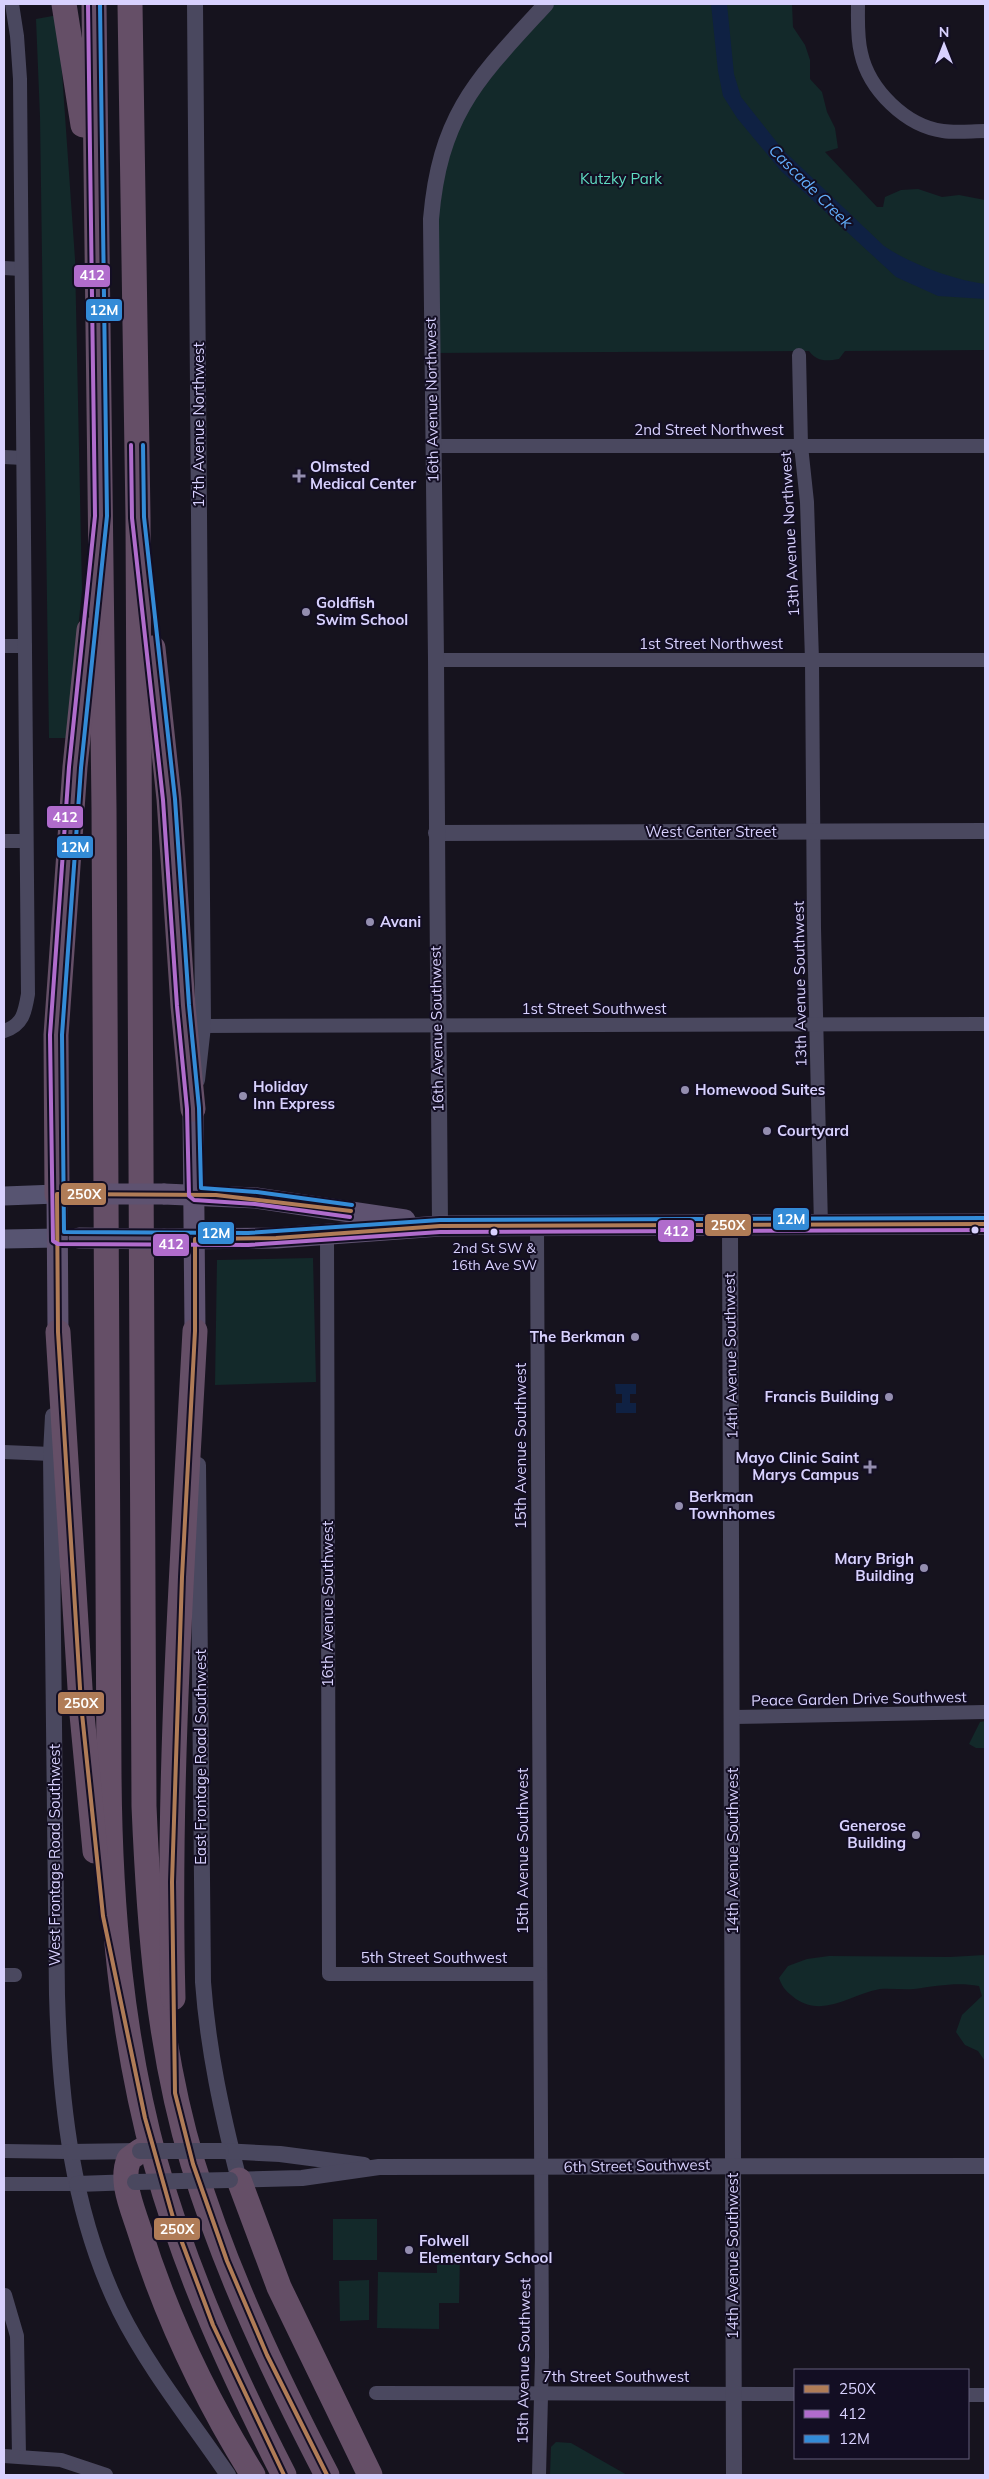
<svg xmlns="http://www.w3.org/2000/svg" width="989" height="2479" font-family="Mulish,sans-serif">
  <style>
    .green { fill: #13292a }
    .water { fill: #0f2143 }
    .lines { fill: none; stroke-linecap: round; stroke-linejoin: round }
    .minor { stroke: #4a485f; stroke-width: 14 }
    .tertiary { stroke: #4a485f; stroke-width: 16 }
    .secondary { stroke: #575471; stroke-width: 19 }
    .primary { stroke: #5e5270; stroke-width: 21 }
    .motorway { stroke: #654f67; stroke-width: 25 }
    .tertiary-bridge { stroke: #4a485f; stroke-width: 16 }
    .primary-bridge { stroke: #5e5270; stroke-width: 21 }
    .bus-1-casing { stroke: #130e23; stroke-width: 8 }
    .bus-2-casing { stroke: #130e23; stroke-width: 8 }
    .bus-3-casing { stroke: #130e23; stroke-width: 8 }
    .bus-1 { stroke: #b07c57; stroke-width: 4 }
    .bus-2 { stroke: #b06ccc; stroke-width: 4 }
    .bus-3 { stroke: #338bd7; stroke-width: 4 }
    .poi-dot { fill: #948eb0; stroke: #130e23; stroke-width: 2 }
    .bus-dot { fill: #d8d1fe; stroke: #130e23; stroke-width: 2 }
    .labels { text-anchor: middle; stroke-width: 4; stroke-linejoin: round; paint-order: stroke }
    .bus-label { font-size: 14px; fill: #d8d1fe; stroke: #130e23 }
    .park-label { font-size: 15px; fill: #5fdcc2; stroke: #130e23 }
    .street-label { font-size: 15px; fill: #d8d1fe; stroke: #130e23 }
    .poi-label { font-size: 15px; font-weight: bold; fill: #d8d1fe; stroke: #130e23; text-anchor: start }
    .water-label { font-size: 16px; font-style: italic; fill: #62aefb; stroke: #130e23 }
    .line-badge { stroke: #130e23; stroke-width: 2 }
    .badge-label { font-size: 14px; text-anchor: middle; font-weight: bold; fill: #fff }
  </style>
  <rect width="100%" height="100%" fill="#16131e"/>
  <g class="green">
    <path d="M546 4H792L793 27 805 45 810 60V79L822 92 827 112 835 128 838 148 825 152 877 207H883L885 197 901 190 918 189 942 197 959 195 985 200V350L845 351 839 359C826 361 817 362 809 351L432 353 431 219 447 137Z"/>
    <path d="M58 15 75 259 82 590 67 738H49L40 117 36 19Z"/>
    <path d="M313 1258 316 1382 215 1385 217 1260Z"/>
    <path d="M985 1721V1748H976L969 1744 980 1722Z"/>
    <path d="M985 1955V2061L978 2051 965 2045 956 2032 962 2015 982 1996 979 1986C957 1982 937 1986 914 1989 903 1990 891 1988 880 1989 851 1994 824 2018 796 1999 787 1992 783 1989 779 1978L788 1966 807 1959 829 1956 950 1957Z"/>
    <rect x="333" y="2219" width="44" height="41"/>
    <path d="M437 2253H460L459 2303H439V2329L377 2328 378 2272 437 2273Z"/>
    <path d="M369 2280V2320L340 2321 339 2281Z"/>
    <path d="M556 2442 571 2443 627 2475H550L551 2447Z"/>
  </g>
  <g class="water">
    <path d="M711 4H727L734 74 741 97 783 150 884 246C910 264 954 280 985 284V299L938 296 896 277 781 171 737 118 723 96 718 71Z"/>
    <path d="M615 1384H636V1394H630V1403H636V1413H616V1403H622V1394H616Z"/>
  </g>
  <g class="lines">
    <g class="minor">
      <path d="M858 4C858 20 857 37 861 53 869 90 906 126 943 131 957 133 972 131 985 131"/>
      <path d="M4 268 21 269"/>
      <path d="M799 355 801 446 807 502 812 660 814 928 821 1226"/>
      <path d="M433 446H985"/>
      <path d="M4 457 23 458"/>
      <path d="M4 646H25"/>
      <path d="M436 660H985"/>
      <path d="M4 841H26"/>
      <path d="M203 1026 985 1024"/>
      <path d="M4 1031C23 1025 25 1012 28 994L20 79 17 36 12 4"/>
      <path d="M537 1227 542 2357 539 2475"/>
      <path d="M327 1233 329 1974H540"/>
      <path d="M4 1452 51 1454"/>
      <path d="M733 1717 985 1712"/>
      <path d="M4 1975H15"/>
      <path d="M4 2151 69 2152"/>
      <path d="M4 2184H77"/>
      <path d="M5 2295 17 2336 19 2456"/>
      <path d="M376 2393 795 2394"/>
      <path d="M968 2395H985"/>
      <path d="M4 2456 61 2460 106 2475"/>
    </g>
    <g class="tertiary">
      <path d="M195 4 203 1026 197 1080"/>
      <path d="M436 833 985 831"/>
      <path d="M440 1226C437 1037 438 848 436 659 435 513 432 366 431 219 440 113 478 78 546 4"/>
      <path d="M730 1226 734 2475"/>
      <path d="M53 1416 51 1454 57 1995C60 2103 72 2213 120 2311 149 2369 192 2422 228 2475"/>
      <path d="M198 1465 203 1982C208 2050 222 2114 239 2180"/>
      <path d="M222 2151 280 2154 364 2165"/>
      <path d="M69 2152 140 2151"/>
      <path d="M231 2180 302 2178 379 2167 985 2166"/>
      <path d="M77 2184 134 2182"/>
    </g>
    <g class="secondary">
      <path d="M4 1196 57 1194"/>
      <path d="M4 1239 58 1238"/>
    </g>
    <g class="primary">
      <path d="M193 1109 195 1331"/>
      <path d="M164 1194 256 1198 405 1220"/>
      <path d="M164 1239 276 1238 440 1226 985 1224"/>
      <path d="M58 1332 57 1194H74"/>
    </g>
    <g class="motorway">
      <path d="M64 4 83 125"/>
      <path d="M94 4 104 808 109 1774C110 1906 121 2037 156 2164 186 2273 233 2375 284 2475"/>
      <path d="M130 4 138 517 144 1806C149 1926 158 2048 193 2164 226 2272 275 2375 327 2475"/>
      <path d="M153 648 169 799 183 1006 193 1109"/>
      <path d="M57 1194 56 1035 75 767 89 630"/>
      <path d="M58 1332 81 1704 95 1851"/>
      <path d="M173 1998C167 1776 183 1553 195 1331"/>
      <path d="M140 2151 129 2159C120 2181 132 2207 139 2229 166 2316 205 2398 253 2475"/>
      <path d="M239 2180 279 2287 370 2475"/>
    </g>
    <g class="tertiary-bridge">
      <path d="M140 2151H221"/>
      <path d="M135 2182 230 2180"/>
    </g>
    <g class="primary-bridge">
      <path d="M79 1194H164"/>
      <path d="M79 1238 164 1239"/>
    </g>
    <defs>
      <g id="bus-1">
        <path d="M284 2475 213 2325 174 2221 145 2118 103 1916 81 1704 58 1332 57 1194 216 1195 351 1211"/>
        <path d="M327 2475 267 2355 227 2261 193 2164 175 2093 172 1882 182 1577 195 1331V1239L276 1238 440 1226 985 1224"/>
      </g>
      <g id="bus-2">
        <path d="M88 4 95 516 69 767 50 1035 53 1241 58 1244 248 1245 440 1232 985 1230"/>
        <path d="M131 445 132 518 163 800 177 1006 187 1109 189 1196 194 1200 255 1204 350 1217"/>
      </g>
      <g id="bus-3">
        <path d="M100 4 107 516 81 768 62 1035 64 1232 248 1233 440 1220 985 1218"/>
        <path d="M143 445 144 517 175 799 189 1005 199 1108 201 1188 257 1192 352 1205"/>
      </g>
    </defs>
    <use href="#bus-1" class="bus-1-casing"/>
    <use href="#bus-2" class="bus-2-casing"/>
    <use href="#bus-3" class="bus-3-casing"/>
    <use href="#bus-1" class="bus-1"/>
    <use href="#bus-2" class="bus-2"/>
    <use href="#bus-3" class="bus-3"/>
  </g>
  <g class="poi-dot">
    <path d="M296.5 468.5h5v5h5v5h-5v5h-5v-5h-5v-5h5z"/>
    <circle cx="306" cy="612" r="5"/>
    <circle cx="370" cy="922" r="5"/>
    <circle cx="685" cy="1090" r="5"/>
    <circle cx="243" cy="1096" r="5"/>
    <circle cx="767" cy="1131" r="5"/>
    <circle cx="635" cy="1337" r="5"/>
    <circle cx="889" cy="1397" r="5"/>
    <path d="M867.5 1459.5h5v5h5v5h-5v5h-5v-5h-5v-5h5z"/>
    <circle cx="679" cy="1506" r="5"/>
    <circle cx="924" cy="1568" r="5"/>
    <circle cx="916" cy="1835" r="5"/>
    <circle cx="409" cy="2250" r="5"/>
  </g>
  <g class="bus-dot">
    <circle cx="975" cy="1230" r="4.5"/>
    <circle cx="494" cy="1232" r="4.5"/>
  </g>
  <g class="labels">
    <g class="bus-label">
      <text x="494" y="1253">2nd St SW &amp;<tspan x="494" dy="17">16th Ave SW</tspan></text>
    </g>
    <g class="park-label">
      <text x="621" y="184">Kutzky Park</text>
    </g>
    <g class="street-label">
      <text transform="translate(432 400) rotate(-91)" y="5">16th Avenue Northwest</text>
      <text transform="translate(199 425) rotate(-90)" y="5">17th Avenue Northwest</text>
      <text x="709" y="435">2nd Street Northwest</text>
      <text transform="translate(790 534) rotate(-93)" y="5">13th Avenue Northwest</text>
      <text x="711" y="649">1st Street Northwest</text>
      <text x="711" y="837">West Center Street</text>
      <text transform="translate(800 984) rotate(-91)" y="5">13th Avenue Southwest</text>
      <text x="594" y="1014">1st Street Southwest</text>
      <text transform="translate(437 1029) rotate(-91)" y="5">16th Avenue Southwest</text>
      <text transform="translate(731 1356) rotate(-91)" y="5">14th Avenue Southwest</text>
      <text transform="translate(521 1446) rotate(-90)" y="5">15th Avenue Southwest</text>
      <text transform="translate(328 1604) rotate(-90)" y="5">16th Avenue Southwest</text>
      <text transform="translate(859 1699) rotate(-1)" y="5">Peace Garden Drive Southwest</text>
      <text transform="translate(201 1757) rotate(-90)" y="5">East Frontage Road Southwest</text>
      <text transform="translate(523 1851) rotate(-90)" y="5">15th Avenue Southwest</text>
      <text transform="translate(733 1851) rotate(-90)" y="5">14th Avenue Southwest</text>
      <text transform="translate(55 1855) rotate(-90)" y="5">West Frontage Road Southwest</text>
      <text x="434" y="1963">5th Street Southwest</text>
      <text transform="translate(637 2166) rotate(-1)" y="5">6th Street Southwest</text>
      <text transform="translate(733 2256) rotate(-90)" y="5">14th Avenue Southwest</text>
      <text transform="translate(524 2361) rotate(-89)" y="5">15th Avenue Southwest</text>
      <text x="616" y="2382">7th Street Southwest</text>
    </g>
    <g class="poi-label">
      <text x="310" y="472">Olmsted<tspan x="310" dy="17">Medical Center</tspan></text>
      <text x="316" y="608">Goldfish<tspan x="316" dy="17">Swim School</tspan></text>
      <text x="380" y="927">Avani</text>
      <text x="253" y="1092">Holiday<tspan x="253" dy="17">Inn Express</tspan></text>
      <text x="695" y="1095">Homewood Suites</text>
      <text x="777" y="1136">Courtyard</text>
      <text x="625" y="1342" text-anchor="end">The Berkman</text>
      <text x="879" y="1402" text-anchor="end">Francis Building</text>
      <text x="859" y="1463" text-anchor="end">Mayo Clinic Saint<tspan x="859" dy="17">Marys Campus</tspan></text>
      <text x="689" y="1502">Berkman<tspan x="689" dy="17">Townhomes</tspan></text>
      <text x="914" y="1564" text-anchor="end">Mary Brigh<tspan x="914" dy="17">Building</tspan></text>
      <text x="906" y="1831" text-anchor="end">Generose<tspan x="906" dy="17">Building</tspan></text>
      <text x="419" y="2246">Folwell<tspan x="419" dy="17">Elementary School</tspan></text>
    </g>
    <g class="water-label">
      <text transform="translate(811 186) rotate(45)" y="6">Cascade Creek</text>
    </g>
  </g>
  <g class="line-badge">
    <rect x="73" y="264" width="38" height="24" rx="5" fill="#b06ccc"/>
    <rect x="85" y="298" width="38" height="24" rx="5" fill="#338bd7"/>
    <rect x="46" y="805" width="38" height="24" rx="5" fill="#b06ccc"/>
    <rect x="56" y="835" width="38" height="24" rx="5" fill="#338bd7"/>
    <rect x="60" y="1182" width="47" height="24" rx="5" fill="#b07c57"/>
    <rect x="772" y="1207" width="38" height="24" rx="5" fill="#338bd7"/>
    <rect x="704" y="1213" width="48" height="24" rx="5" fill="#b07c57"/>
    <rect x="657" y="1219" width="38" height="24" rx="5" fill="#b06ccc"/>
    <rect x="197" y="1221" width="38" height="24" rx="5" fill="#338bd7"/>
    <rect x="152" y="1233" width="38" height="24" rx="5" fill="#b06ccc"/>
    <rect x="57" y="1691" width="48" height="24" rx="5" fill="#b07c57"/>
    <rect x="153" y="2217" width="48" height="24" rx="5" fill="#b07c57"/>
  </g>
  <g class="badge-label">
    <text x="92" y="280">412</text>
    <text x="104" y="315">12M</text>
    <text x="65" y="822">412</text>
    <text x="75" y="852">12M</text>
    <text x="84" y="1199">250X</text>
    <text x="791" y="1224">12M</text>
    <text x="728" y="1230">250X</text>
    <text x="676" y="1236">412</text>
    <text x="216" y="1238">12M</text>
    <text x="171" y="1249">412</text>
    <text x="81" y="1708">250X</text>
    <text x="177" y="2234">250X</text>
  </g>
  <rect width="989" height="2479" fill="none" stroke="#d8d1fe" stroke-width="10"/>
  <rect x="794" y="2369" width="175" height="90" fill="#130e23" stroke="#625c7b"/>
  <rect x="804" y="2385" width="25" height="8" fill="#b07c57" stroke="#625c7b"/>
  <text x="839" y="2394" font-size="15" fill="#d8d1fe">250X</text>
  <rect x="804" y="2410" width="25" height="8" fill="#b06ccc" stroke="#625c7b"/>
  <text x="839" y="2419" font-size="15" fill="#d8d1fe">412</text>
  <rect x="804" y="2435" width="25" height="8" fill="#338bd7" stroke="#625c7b"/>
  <text x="839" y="2444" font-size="15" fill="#d8d1fe">12M</text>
  <g transform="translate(944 45)" stroke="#130e23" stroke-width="4" paint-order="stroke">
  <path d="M0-4L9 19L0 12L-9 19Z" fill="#d8d1fe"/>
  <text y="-8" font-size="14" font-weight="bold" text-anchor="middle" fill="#d8d1fe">N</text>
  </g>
</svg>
